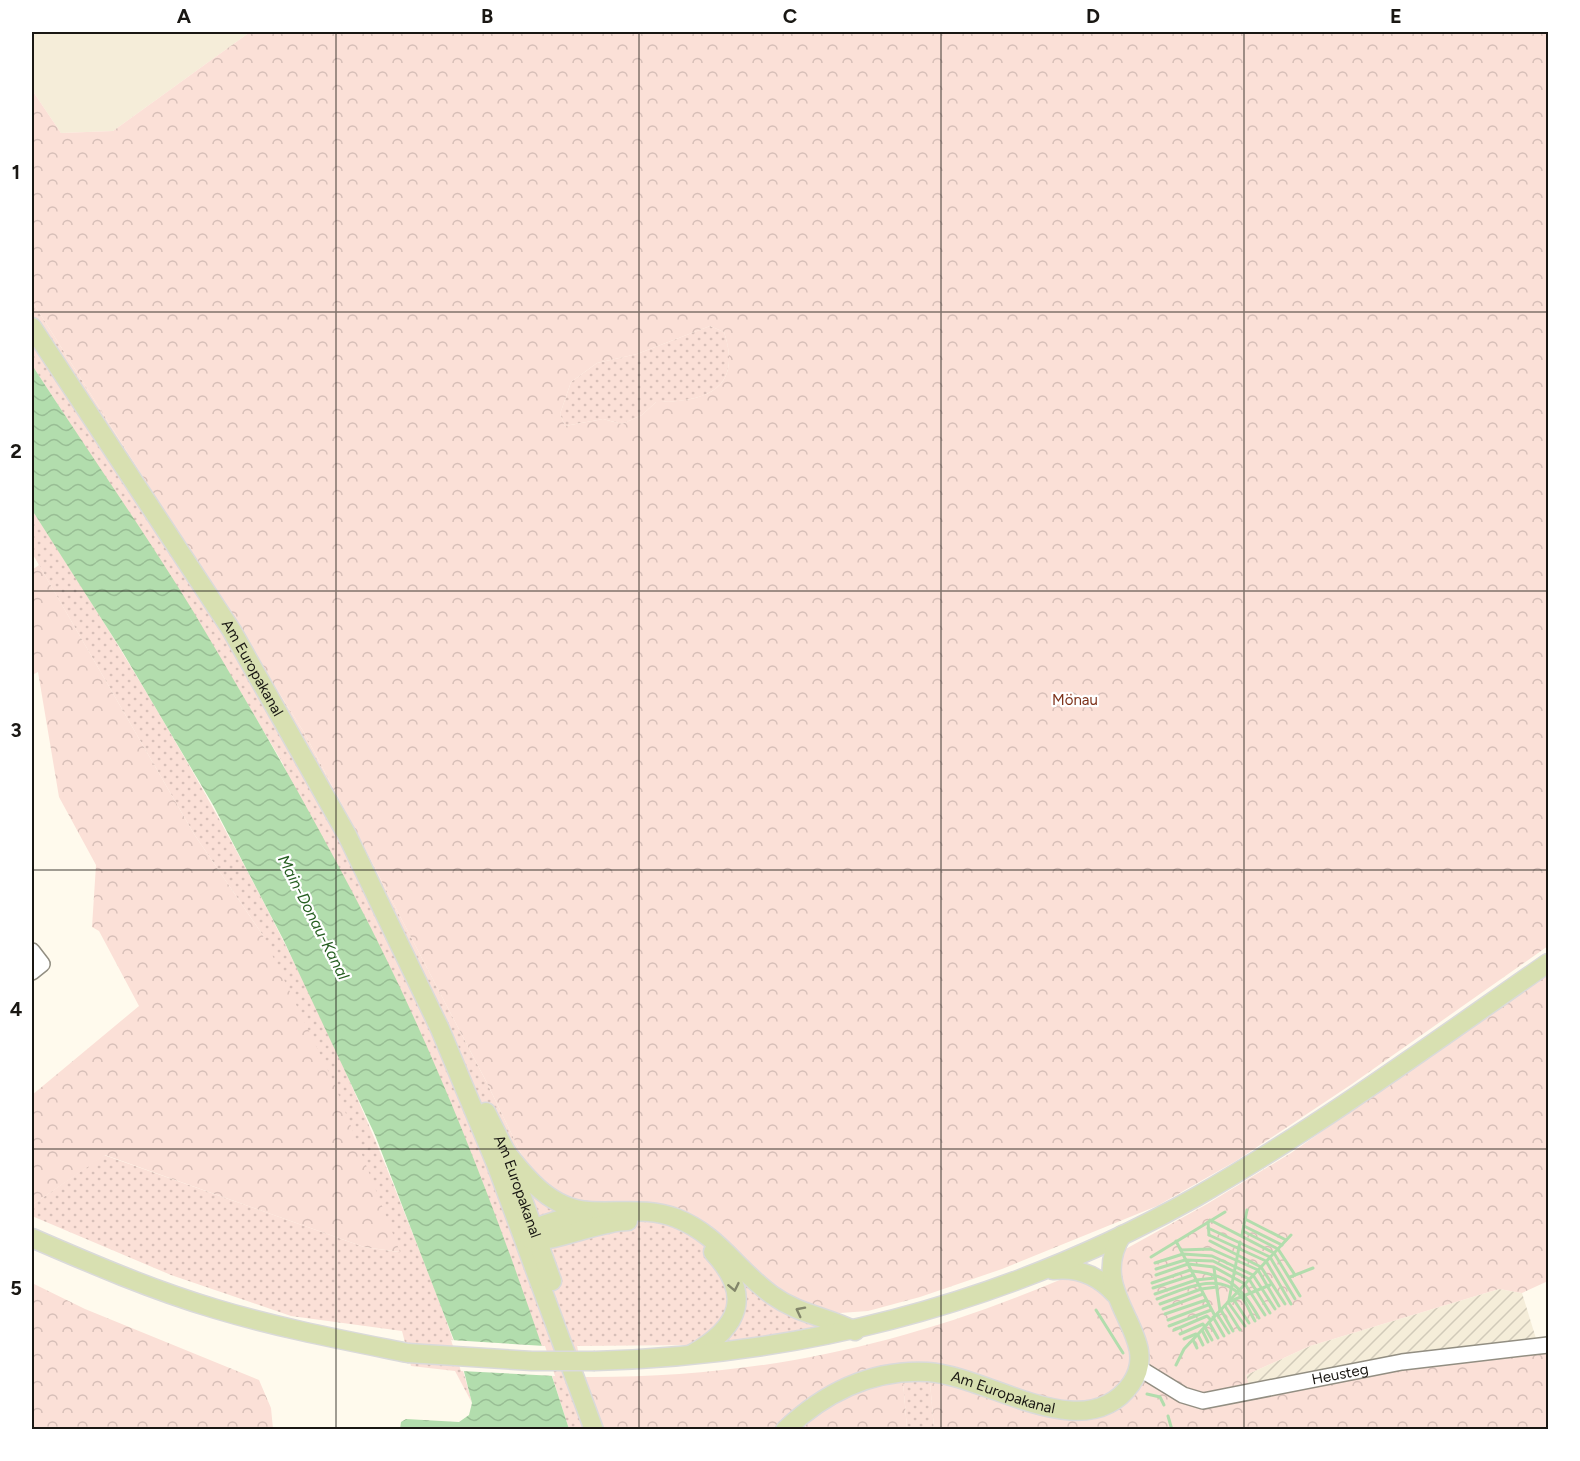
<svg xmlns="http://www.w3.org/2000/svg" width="1580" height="1461" font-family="Figtree,sans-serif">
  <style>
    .built { fill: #f5edd9 }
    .industrial { fill: url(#industrial-furrows) }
    .grass { fill: url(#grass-dots) }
    .forest { fill: url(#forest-crowns); fill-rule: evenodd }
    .water { fill: url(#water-waves) }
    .pier { fill: #fffaed }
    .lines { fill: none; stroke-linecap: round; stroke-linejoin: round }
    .stream { stroke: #b2ddad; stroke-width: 3 }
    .minor-casing { stroke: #928e82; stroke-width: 18 }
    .major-casing { stroke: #dadad9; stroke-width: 21 }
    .minor { stroke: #fff; stroke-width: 15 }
    .major { stroke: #d8e0b1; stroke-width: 18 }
    .major-bridge-casing { stroke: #dadad9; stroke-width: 21; stroke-linecap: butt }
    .major-bridge { stroke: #d8e0b1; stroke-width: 18 }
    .oneway { stroke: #82866a }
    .grid { fill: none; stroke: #191713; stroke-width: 1.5; stroke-opacity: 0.55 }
    .labels { text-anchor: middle; stroke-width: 4.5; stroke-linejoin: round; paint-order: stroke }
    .street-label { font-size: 15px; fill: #191713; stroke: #fff }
    .park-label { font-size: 15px; fill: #7d321a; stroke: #fff }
    .water-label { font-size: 16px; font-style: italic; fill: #255e20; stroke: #fff }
    .neatline { fill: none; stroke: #191713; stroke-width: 2 }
    .grid-label { font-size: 20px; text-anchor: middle; font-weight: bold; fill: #191713 }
  </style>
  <defs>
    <pattern id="industrial-furrows" width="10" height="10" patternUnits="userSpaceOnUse" patternTransform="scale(1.5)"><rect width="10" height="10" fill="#f5edd9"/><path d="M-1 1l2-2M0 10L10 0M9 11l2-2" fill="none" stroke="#d1cab9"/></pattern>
    <pattern id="grass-dots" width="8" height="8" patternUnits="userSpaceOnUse" patternTransform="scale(1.5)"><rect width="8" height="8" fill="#fbe0d7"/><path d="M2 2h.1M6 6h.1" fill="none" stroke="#d7bfb8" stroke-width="1.8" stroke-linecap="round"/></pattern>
    <pattern id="forest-crowns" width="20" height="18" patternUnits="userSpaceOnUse" patternTransform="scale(1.5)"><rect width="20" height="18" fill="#fbe0d7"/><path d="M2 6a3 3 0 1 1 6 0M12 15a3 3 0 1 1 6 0" fill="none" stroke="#d7bfb8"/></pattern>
    <pattern id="water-waves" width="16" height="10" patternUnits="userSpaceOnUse" patternTransform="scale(1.5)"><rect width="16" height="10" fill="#b2ddad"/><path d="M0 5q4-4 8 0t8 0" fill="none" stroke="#98bd94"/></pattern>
  </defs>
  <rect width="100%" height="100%" fill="#fffaed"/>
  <path class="built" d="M32 32H250L113 131 61 133 32 90Z"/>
  <path class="industrial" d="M1499 1289 1522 1293 1538 1345 1250 1389 1246 1375 1310 1346Z"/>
  <g class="grass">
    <path d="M32 301 305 734 487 1083 529 1170 646 1204 818 1309 840 1313 825 1326 785 1335 696 1345 577 1346 595 1429H569L547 1360 282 762 191 609 32 365Z"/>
    <path d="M710 326 724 332C743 389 706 402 656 402L642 415 622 424 603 419 565 426 560 414 571 382 597 363 637 354Z"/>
    <path d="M32 510C177 731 307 962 403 1209 428 1273 455 1336 472 1403L455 1371 411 1366 402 1331 291 1316 171 1275 32 1216V1205L104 1155 364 1247 399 1252 262 934 194 834 32 553Z"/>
    <path d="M903 1381 930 1382 934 1429H907Z"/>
  </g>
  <g class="forest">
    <path d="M250 32H1548V946L1352 1084 1236 1161 1157 1206 1002 1269 920 1297 868 1311 840 1313 818 1309 777 1289 757 1273 725 1239 571 1200 547 1187 529 1170 487 1083 305 734 32 301V90L61 133 113 131ZM710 326 724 332C743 389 706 402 656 402L642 415 622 424 603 419 565 426 560 414 571 382 597 363 637 354Z"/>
    <path d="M39 565 194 834 262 934 334 1083 400 1252 364 1247 105 1155 32 1205V1095L139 1006 99 931 92 927 96 865 59 797 38 672 32 675V570Z"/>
    <path d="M1548 973V1281L1522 1293 1499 1289 1310 1346 1246 1375 1250 1388 1548 1343V1429H934L930 1382 953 1385 1062 1419 1080 1421 1098 1418 1114 1410 1133 1396 1145 1377 1116 1279 1122 1251 1207 1204 1291 1153Z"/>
    <path d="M1076 1277 1102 1287 1131 1339 1130 1365 1123 1381 1104 1398 1071 1406 961 1371 903 1381 907 1429H595L583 1377C757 1378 903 1346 1062 1279Z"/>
    <path d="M32 1283 85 1309 259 1380 271 1408 273 1429H32Z"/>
  </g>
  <path class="water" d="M32 365C85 447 142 528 193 611 250 706 305 802 356 899 444 1067 512 1250 569 1429H400L401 1422 406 1419 459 1422 469 1415 472 1403 460 1356 375 1135 283 939 213 805 122 651 32 510Z"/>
  <path class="pier" d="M451 1340 545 1346 555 1376 461 1371Z"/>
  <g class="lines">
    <g class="stream">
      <path d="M1245 1219 1286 1240"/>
      <path d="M1210 1220 1274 1253 1300 1296"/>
      <path d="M1208 1222 1209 1235"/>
      <path d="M1244 1226 1282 1245"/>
      <path d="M1208 1228 1270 1257 1295 1299"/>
      <path d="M1243 1231 1278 1249 1295 1275"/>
      <path d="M1209 1235 1266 1261 1291 1304"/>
      <path d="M1242 1235 1247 1210"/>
      <path d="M1176 1241 1215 1316"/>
      <path d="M1210 1241 1261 1267 1285 1304"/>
      <path d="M1181 1250 1211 1249 1258 1270 1279 1306"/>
      <path d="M1151 1257 1225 1212"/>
      <path d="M1155 1263 1183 1254 1212 1256 1253 1275 1275 1309"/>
      <path d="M1214 1268 1220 1311"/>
      <path d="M1156 1269 1185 1260 1213 1261 1249 1279 1270 1313"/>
      <path d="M1192 1271C1229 1275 1241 1286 1259 1318"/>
      <path d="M1156 1275 1188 1264 1214 1267 1245 1284 1265 1315"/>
      <path d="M1290 1277 1313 1268"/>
      <path d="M1152 1283 1190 1270"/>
      <path d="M1153 1288 1193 1275"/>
      <path d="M1155 1294 1196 1280 1215 1278"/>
      <path d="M1157 1299C1182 1290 1219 1270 1241 1296 1247 1303 1250 1313 1255 1321"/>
      <path d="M1229 1300 1240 1242"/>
      <path d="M1234 1300 1249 1323"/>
      <path d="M1231 1301 1270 1285"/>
      <path d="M1228 1302 1245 1326"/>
      <path d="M1160 1304 1201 1289 1217 1287"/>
      <path d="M1225 1306 1240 1330"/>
      <path d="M1163 1309 1203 1294"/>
      <path d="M1096 1310 1123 1353"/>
      <path d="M1221 1310 1233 1331"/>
      <path d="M1165 1314 1206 1300"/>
      <path d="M1217 1314 1229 1333"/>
      <path d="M1213 1317 1224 1336"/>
      <path d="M1168 1320 1208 1305"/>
      <path d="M1209 1322 1218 1338"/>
      <path d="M1169 1326 1211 1310"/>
      <path d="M1174 1330 1207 1316 1211 1320"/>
      <path d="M1202 1330 1208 1342"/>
      <path d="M1180 1334 1203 1324 1212 1340"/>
      <path d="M1198 1335 1203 1345"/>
      <path d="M1184 1339 1196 1334"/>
      <path d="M1193 1340 1197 1348"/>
      <path d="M1176 1365 1184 1349 1291 1235"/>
      <path d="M1147 1394 1160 1397 1164 1405"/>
      <path d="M1168 1416 1172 1430"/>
    </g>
    <defs>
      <g id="minor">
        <path d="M32 951 42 964 32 972"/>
        <path id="s1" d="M1139 1368 1183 1395 1203 1401 1402 1362 1548 1345"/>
      </g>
      <g id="major">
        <path id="s2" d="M32 327 232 631 347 835 440 1029 496 1164 594 1430"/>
        <path id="s3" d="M486 1112 506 1152 552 1281"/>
        <path d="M506 1152C527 1179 552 1209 589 1211 618 1213 648 1207 676 1218 719 1235 736 1269 772 1295 800 1315 826 1316 855 1331"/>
        <path d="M32 1238C92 1264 152 1290 216 1309 279 1328 343 1340 408 1353"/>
        <path d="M529 1239 543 1225 586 1211"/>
        <path d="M530 1239C551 1245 598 1221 628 1221"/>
        <path d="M1053 1270C1078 1267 1098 1275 1115 1294"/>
        <path d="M692 1354C740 1327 753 1295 713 1252"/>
        <path d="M595 1361C810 1355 1009 1302 1196 1197 1318 1127 1433 1043 1548 963"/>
        <path id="s4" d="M785 1430C825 1392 872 1369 928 1372 989 1376 1085 1449 1131 1384 1165 1336 1084 1295 1122 1235"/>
      </g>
    </defs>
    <use href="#minor" class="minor-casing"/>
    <use href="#major" class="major-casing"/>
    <use href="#minor" class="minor"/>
    <use href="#major" class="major"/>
    <defs>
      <path id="major-bridge" d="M408 1353 532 1361H595"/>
    </defs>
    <use href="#major-bridge" class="major-bridge-casing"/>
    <use href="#major-bridge" class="major-bridge"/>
  </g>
  <defs><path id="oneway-chevron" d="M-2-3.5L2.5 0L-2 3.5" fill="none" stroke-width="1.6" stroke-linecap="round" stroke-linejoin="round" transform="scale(1.5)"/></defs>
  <g class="oneway">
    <use href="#oneway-chevron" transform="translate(734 1287) rotate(78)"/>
    <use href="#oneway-chevron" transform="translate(800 1311) rotate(-153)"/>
  </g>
  <path class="grid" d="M336 32V1430M639 32V1430M941 32V1430M1244 32V1430M32 312H1548M32 591H1548M32 870H1548M32 1149H1548"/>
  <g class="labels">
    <g class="street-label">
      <text dy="5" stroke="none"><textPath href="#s2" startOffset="406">Am Europakanal</textPath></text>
      <text dy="5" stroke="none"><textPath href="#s3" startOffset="81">Am Europakanal</textPath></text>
      <text dy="5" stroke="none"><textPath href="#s1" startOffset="212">Heusteg</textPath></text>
      <text dy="5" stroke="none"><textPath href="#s4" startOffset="237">Am Europakanal</textPath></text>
    </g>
    <g class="park-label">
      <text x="1075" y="705">Mönau</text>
    </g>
    <g class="water-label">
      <text transform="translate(314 917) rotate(63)" y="6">Main-Donau-Kanal</text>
    </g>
  </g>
  <rect width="1580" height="1461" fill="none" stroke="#ffffff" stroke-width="66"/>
  <rect x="33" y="33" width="1514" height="1395" class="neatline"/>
  <g class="grid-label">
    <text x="184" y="23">A</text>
    <text x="487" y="23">B</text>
    <text x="790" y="23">C</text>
    <text x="1093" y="23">D</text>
    <text x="1396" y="23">E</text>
    <text x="16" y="179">1</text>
    <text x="16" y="458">2</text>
    <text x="16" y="737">3</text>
    <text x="16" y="1016">4</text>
    <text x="16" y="1295">5</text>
  </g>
</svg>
